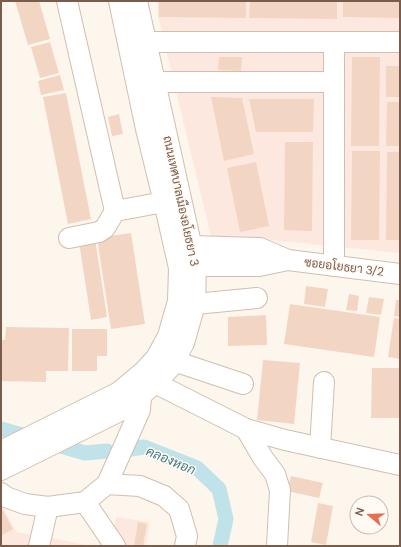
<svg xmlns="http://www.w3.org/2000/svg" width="401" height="547" font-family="'DM Sans',Sarabun,sans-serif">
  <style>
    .commercial { fill: #fde8e0 }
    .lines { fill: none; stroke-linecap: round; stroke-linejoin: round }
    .canal { stroke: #bfe3e8; stroke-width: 15 }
    .building { fill: #f3d5c3 }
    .minor-casing { stroke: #d1beb0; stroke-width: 22 }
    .minor { stroke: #fff; stroke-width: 20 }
    .labels { text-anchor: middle; stroke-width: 3; stroke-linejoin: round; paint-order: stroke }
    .street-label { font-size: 12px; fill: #7a5c4d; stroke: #fffaf3 }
    .water-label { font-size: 13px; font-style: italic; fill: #437c86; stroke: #fffaf3 }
  </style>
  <rect width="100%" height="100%" fill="#fdf6ec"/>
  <g class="commercial">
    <path d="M157 1H400V253L251 238 211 237 158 16Z"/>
    <path d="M1 503 16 532 47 537 92 546H1Z"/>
    <path d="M116 517 150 522 146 546H110Z"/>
  </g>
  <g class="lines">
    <g class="canal">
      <path d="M1 429 85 453 107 451"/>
      <path d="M131 449 144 447 197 468 219 489 226 519 220 546"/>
    </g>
  </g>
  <g class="building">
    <path d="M15 1H39L50 39 28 45Z"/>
    <path d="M159 1H246V18L159 17Z"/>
    <path d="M250 1H337V19L249 18Z"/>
    <path d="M343 1H400V18L343 17Z"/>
    <path d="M50 42 59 73 40 78 31 47Z"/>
    <path d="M219 57H242L241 71 218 70Z"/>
    <path d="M352 57H380L379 146H351Z"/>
    <rect x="386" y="66" width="14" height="31"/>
    <path d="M60 75 64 90 41 95 38 81Z"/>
    <path d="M66 93 91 219 68 224 43 97Z"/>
    <path d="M211 97 242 98 254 154 224 161Z"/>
    <path d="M249 99H314L313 132H256Z"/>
    <path d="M387 102H400V146H386Z"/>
    <path d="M119 114 123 134 112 136 108 117Z"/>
    <path d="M285 142H313L312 231 284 230Z"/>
    <path d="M352 151H380L379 240H351Z"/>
    <path d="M387 152H400V240H386Z"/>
    <path d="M256 162 269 226 240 232 227 168Z"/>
    <path d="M131 233 145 324 111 329 97 238Z"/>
    <path d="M95 239 107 317 91 320 79 242Z"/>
    <path d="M306 286 328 289 325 307 304 304Z"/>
    <path d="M349 294 359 296 357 311 346 310Z"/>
    <path d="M369 297 384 299 381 315 366 313Z"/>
    <path d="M396 300H400V317L394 316Z"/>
    <path d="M290 304 380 317 374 357 284 344Z"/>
    <path d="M266 315 267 345 228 346V317Z"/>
    <path d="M394 318 400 319V359L388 357Z"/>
    <path d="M6 327 69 328 68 371H46V382L1 381V340H5Z"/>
    <path d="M72 329H107V356H97V371H72Z"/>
    <path d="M263 360 300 363 294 424 257 420Z"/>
    <path d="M372 368H400V418H371Z"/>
    <path d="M291 476 323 483 319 498 287 491Z"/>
    <path d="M318 503 333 506 326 545 311 542Z"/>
    <path d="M1 507 13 529 1 536Z"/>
    <path d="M138 522 147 524 143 546H134Z"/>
  </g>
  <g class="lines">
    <defs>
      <g id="minor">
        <path d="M67 1 115 211 164 202"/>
        <path d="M146 42H400"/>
        <path d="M334 43V266"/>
        <path d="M155 82H334"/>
        <path d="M69 238 99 232 105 228 115 211"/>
        <path d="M192 246 260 248 288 260 400 274"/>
        <path d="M196 266H259L288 260"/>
        <path d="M195 304 257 298"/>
        <path d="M174 361 243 384"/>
        <path d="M155 383 246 429 285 440 400 465"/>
        <path d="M246 429 263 458 275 474 280 490 277 546"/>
        <path d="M320 448 324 382"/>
        <path d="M1 451 119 392 143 372 156 358 168 336 178 301 179 268 164 202 146 129 119 1"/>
        <path d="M1 470 128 407 155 383 170 368 184 343 195 304 196 266 137 1"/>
        <path d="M107 484 140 486 164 496 179 509 187 536 185 546"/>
        <path d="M1 493 6 497 25 504 48 507 85 502 107 484 140 410 141 397"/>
        <path d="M85 502 115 546"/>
        <path d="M39 546 48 507"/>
      </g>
    </defs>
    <use href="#minor" class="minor-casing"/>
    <use href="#minor" class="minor"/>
  </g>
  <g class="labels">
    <g class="street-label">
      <text transform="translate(181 201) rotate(78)" y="4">ถนนเทศบาลเมืองอโยธยา 3</text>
      <text transform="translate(344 267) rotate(7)" y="4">ซอยอโยธยา 3/2</text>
    </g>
    <g class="water-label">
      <text transform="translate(171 460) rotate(23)" y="5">คลองหอก</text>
    </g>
  </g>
  <rect width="401" height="547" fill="none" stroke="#7a5c4d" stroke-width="4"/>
  <g transform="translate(369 515) rotate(289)"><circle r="19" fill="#fffaf3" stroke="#cabbb1"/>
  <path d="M0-3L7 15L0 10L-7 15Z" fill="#e76f51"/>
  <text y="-6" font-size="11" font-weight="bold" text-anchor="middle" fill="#7a5c4d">N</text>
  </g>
</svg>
